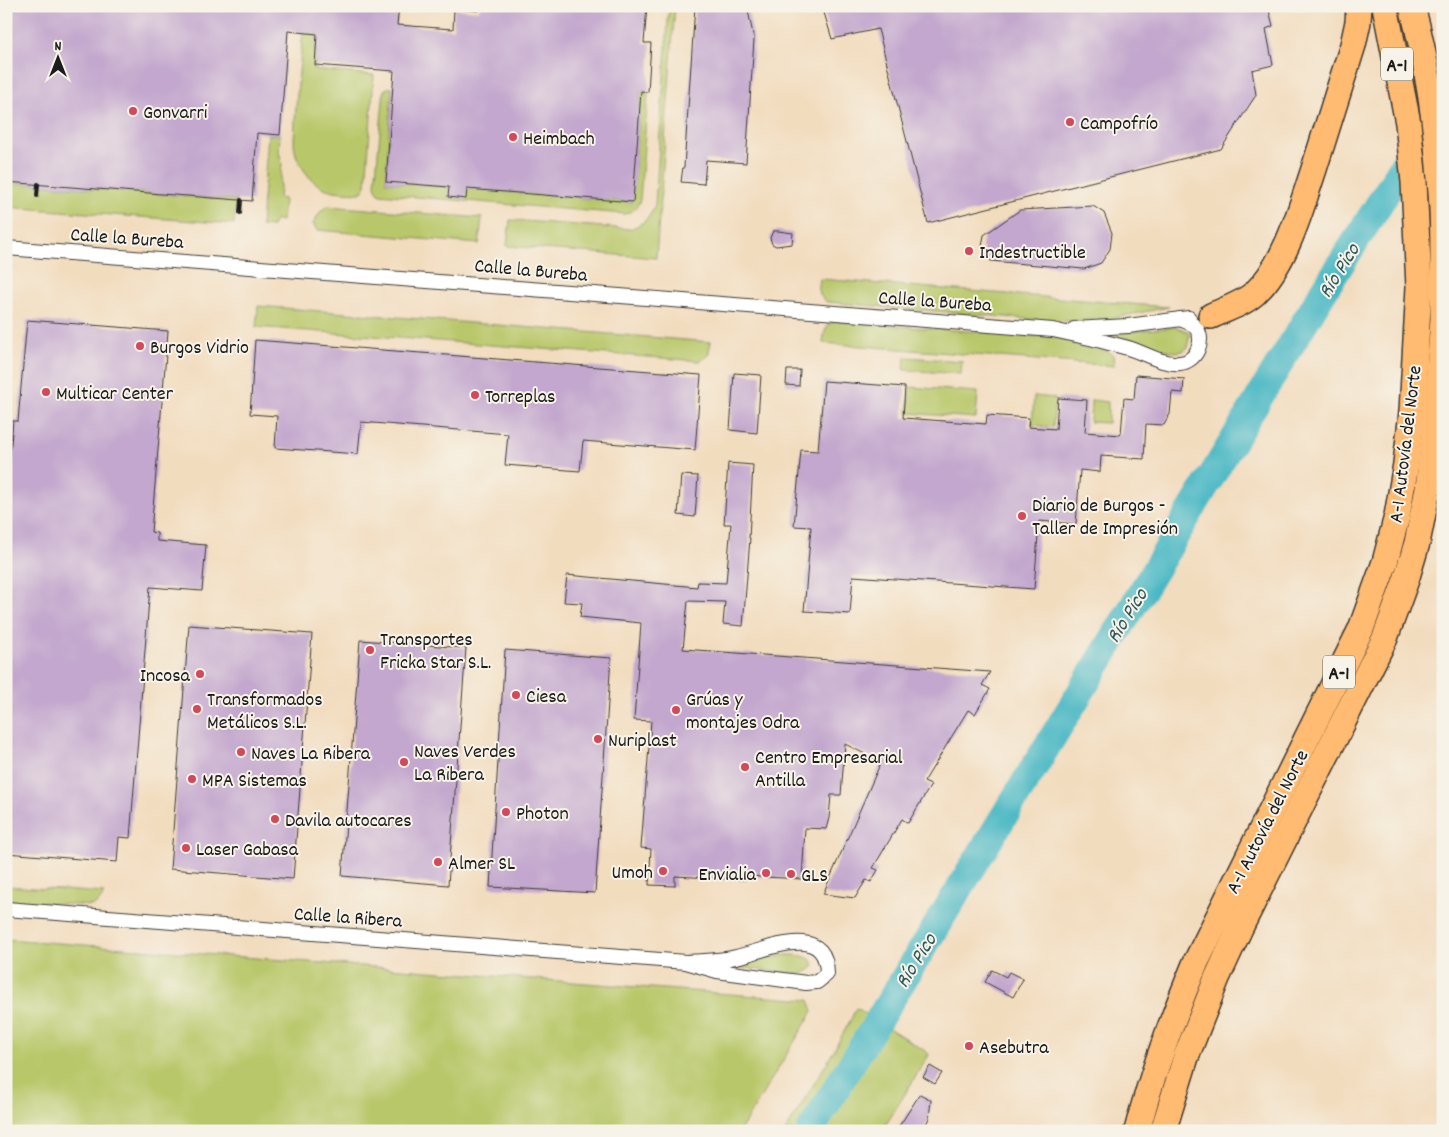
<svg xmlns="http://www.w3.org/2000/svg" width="1449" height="1137" font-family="Dekko,sans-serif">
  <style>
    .green { fill: #b8c769; stroke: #6a7242 }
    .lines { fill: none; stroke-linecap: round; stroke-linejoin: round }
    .river { stroke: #4ab8c4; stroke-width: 28 }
    .building { fill: #c3a7ce }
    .minor-casing { stroke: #3c3934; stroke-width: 16 }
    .motorway-casing { stroke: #3c3934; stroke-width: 28 }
    .minor { stroke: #fff; stroke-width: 14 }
    .motorway { stroke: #ffbb71; stroke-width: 25 }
    .rail { stroke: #1c1c1c; stroke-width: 4 }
    .poi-dot { fill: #d1495b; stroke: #f7f3e8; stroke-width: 2 }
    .labels { text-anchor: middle; stroke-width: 4; stroke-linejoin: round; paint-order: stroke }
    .shield { fill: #f7f3e8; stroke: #5e5c59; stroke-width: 1 }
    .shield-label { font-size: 19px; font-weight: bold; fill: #1c1c1c }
    .poi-label { font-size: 20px; fill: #1c1c1c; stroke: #f7f3e8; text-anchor: start }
    .street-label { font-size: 20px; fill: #1c1c1c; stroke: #f7f3e8 }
    .water-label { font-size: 21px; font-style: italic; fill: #2e5a5f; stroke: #f7f3e8 }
  </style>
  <rect width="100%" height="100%" fill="#f7f3e8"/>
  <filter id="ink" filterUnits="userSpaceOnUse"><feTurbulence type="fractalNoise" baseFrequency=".02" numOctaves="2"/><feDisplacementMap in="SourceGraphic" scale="10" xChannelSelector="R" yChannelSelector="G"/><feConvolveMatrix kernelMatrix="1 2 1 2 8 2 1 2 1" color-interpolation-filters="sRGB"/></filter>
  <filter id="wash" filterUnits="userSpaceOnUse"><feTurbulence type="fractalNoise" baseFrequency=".0096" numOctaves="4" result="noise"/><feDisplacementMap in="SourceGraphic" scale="20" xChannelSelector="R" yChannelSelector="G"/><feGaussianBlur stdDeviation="1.12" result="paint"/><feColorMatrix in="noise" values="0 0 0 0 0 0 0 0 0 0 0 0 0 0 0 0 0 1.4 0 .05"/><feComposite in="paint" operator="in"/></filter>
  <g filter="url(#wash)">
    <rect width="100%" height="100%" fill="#f2dcbe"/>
    <g class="green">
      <path d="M669 6H675L656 258 507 246 510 220 630 229C643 224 650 218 655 205Z"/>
      <path d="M303 32 317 34 314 70 374 75 366 185 363 191 360 193C348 192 334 193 322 187 310 181 298 164 295 151 293 141 295 131 295 121 297 91 300 62 303 32Z"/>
      <path d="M388 88H392L386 182 632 202 641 91 648 92 640 200C637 208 633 211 625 214L380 194 376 189 375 185 384 90Z"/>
      <path d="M268 134 280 135 279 152 282 163 279 198 284 199 282 221 276 220 271 227 261 226Z"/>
      <path d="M6 182 236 200 234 224 6 207Z"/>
      <path d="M328 206 482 218 479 244 317 230 313 224C317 218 321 208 328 206Z"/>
      <path d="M820 279 1169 307 1108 319 1069 321 1029 319 827 302C818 296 818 289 820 279Z"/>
      <path d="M258 306 711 342 708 356 700 361 256 327Z"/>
      <path d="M836 321 922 328 1053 337 1100 347 1113 355 1114 366 823 343C824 333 825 323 836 321Z"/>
      <path d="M1176 327 1187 331 1190 334 1187 348 1183 351 1174 352 1131 339 1107 334Z"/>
      <path d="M905 357 962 361 961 374 904 370Z"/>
      <path d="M910 387 978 392 976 418 908 413Z"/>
      <path d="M1034 396 1055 398 1053 427 1032 425Z"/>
      <path d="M1091 400 1108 402V423L1090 422Z"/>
      <path d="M6 886 104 893C102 900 97 905 90 906L6 900Z"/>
      <path d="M6 939 809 1000 813 1011 740 1131H6Z"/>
      <path d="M786 955C794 955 801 955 808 958 821 965 808 972 800 974L723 966Z"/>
      <path d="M856 1008 927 1052 929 1055 882 1131H785L828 1061 851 1019Z"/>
    </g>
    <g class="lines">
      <path class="river" d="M810 1131 1110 644 1323 292 1390 187 1442 101"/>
    </g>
    <g id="blocks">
      <g class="building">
        <path d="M6 6H399L397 25 453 29 454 9 479 11 480 6H647L644 43H651L648 92 641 91 633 202 467 189 466 199 448 197 449 187 386 182 394 71 315 65 317 34 288 31 280 135 257 133 252 201 6 182Z"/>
        <path d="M695 6H747L754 39 746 163 706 160 704 184 681 182 683 167H684Z"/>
        <path d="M822 6H1268L1273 26 1266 29 1273 65 1252 70 1256 95 1221 149 928 223 878 29 832 39Z"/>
        <path d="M1093 206 1104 213 1112 233 1110 249 1101 263 1084 269 991 261 985 256 982 247 984 235 1020 210Z"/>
        <path d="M773 231H778L793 233 792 244 776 246 772 244 770 238Z"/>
        <path d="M27 320 168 331 151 532 157 533V541L206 545 202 591 150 587 130 838 119 837 117 862 6 853V499L13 421H18Z"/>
        <path d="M255 340 701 375 695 450 583 441 580 471 505 465 508 434 361 422 358 454 275 448 277 416 250 414Z"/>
        <path d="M787 370H800L799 386 786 385Z"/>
        <path d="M734 373 761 375 757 433 730 430Z"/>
        <path d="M1136 375 1184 379 1183 393 1172 392 1170 414 1164 425 1146 424 1144 459 1101 456 1100 472 1080 470 1076 524 1039 521 1034 589 853 576 850 614 804 611 811 527 794 526 801 450 818 451 824 381 905 387 903 418 986 424 987 415 1029 418 1028 427 1056 429 1058 398 1087 400 1085 432 1120 435 1121 434 1124 398 1134 399Z"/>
        <path d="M728 463 753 465 749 538H750L743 626 723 624 725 602 688 601 683 649 990 672 982 685 990 689 975 714 968 710 924 782 931 785 908 823 902 819 873 868 878 870 871 882 866 880 855 898 823 894 881 762 845 744 841 795H831L829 818 826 829 805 828 802 879 745 876V880L675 876V886L649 885 651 849 641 848 651 721 634 720 641 623 580 617 582 603 564 602 567 575 697 587 698 582 726 583 731 524H724Z"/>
        <path d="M681 475 698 476 695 517 678 515Z"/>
        <path d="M189 625 312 634 293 879 170 869Z"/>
        <path d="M360 640 466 648 448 885 342 876Z"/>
        <path d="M505 650 611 658 595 893 490 887Z"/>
        <path d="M992 970 1006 977 1009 972 1023 979 1013 997 985 982Z"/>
        <path d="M930 1066 942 1073 935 1084 923 1077Z"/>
        <path d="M920 1094 931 1100 929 1118 923 1131H896Z"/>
      </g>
    </g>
  </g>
  <g filter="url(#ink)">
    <use href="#blocks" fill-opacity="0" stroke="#3c3934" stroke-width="1"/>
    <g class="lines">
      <defs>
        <g id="minor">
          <path d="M6 248 1053 330C1078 335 1103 341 1128 348 1145 353 1163 365 1180 363 1196 362 1206 340 1196 328 1193 323 1185 321 1180 319"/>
          <path d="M1074 329 1128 326 1189 318"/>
          <path d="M6 909 686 962C703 961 720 961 736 957 765 951 827 920 827 974L817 982 806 983 717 971 686 962"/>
        </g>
        <g id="motorway">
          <path d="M1412 6C1428 66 1437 130 1441 192 1444 233 1443 274 1443 315"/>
          <path d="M1211 316C1226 309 1243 304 1255 293 1286 264 1301 208 1314 169 1327 128 1340 86 1353 45L1358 22 1359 6"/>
          <path d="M1137 1131C1152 1073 1173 1017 1196 962L1361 629 1385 562 1397 516 1406 464 1412 411 1419 287 1414 182 1408 123 1385 6"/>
          <path d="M1163 1131 1186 1057 1217 978 1240 928 1385 638 1406 580 1417 543 1428 489 1434 435 1443 319"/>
        </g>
      </defs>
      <use href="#minor" class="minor-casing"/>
      <use href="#motorway" class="motorway-casing"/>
      <use href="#minor" class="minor"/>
      <use href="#motorway" class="motorway"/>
      <g class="rail">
        <path d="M37 196 38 184"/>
        <path d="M240 213 241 200"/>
      </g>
    </g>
  </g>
  <g class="poi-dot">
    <circle cx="133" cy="111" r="5"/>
    <circle cx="1070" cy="122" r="5"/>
    <circle cx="513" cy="137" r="5"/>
    <circle cx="969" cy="251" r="5"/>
    <circle cx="140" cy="346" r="5"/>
    <circle cx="46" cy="392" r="5"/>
    <circle cx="475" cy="395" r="5"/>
    <circle cx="1022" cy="516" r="5"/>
    <circle cx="370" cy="650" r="5"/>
    <circle cx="200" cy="674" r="5"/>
    <circle cx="516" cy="695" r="5"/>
    <circle cx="197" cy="709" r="5"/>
    <circle cx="676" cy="710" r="5"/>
    <circle cx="598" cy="739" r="5"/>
    <circle cx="241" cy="752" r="5"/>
    <circle cx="404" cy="762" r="5"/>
    <circle cx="745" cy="767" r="5"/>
    <circle cx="192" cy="779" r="5"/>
    <circle cx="506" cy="812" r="5"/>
    <circle cx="275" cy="819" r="5"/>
    <circle cx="186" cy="848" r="5"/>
    <circle cx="438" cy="862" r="5"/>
    <circle cx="663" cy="871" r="5"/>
    <circle cx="766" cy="873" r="5"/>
    <circle cx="791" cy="874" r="5"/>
    <circle cx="969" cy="1046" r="5"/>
  </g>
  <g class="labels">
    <g class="shield">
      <rect x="1381" y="47.5" width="32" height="33" rx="4"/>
      <rect x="1323" y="655.5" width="32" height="33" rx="4"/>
    </g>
    <g class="shield-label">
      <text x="1397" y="71">A-1</text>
      <text x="1339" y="679">A-1</text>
    </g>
    <g class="poi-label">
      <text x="143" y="118">Gonvarri</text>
      <text x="1080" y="129">Campofrío</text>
      <text x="523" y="144">Heimbach</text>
      <text x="979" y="258">Indestructible</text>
      <text x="150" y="353">Burgos Vidrio</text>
      <text x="56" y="399">Multicar Center</text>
      <text x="485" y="402">Torreplas</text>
      <text x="1032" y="511">Diario de Burgos -<tspan x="1032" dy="23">Taller de Impresión</tspan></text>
      <text x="380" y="645">Transportes<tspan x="380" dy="23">Fricka Star S.L.</tspan></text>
      <text x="190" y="681" text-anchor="end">Incosa</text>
      <text x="526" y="702">Ciesa</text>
      <text x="207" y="705">Transformados<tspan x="207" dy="23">Metálicos S.L.</tspan></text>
      <text x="686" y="705">Grúas y<tspan x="686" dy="23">montajes Odra</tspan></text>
      <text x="608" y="746">Nuriplast</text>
      <text x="414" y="757">Naves Verdes<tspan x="414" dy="23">La Ribera</tspan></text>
      <text x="251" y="759">Naves La Ribera</text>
      <text x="755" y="763">Centro Empresarial<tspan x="755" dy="23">Antilla</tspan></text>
      <text x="202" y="786">MPA Sistemas</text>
      <text x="516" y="819">Photon</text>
      <text x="285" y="826">Davila autocares</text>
      <text x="196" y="855">Laser Gabasa</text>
      <text x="448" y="869">Almer SL</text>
      <text x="653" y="878" text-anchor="end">Umoh</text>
      <text x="756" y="880" text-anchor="end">Envialia</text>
      <text x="801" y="881">GLS</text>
      <text x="979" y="1053">Asebutra</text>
    </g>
    <g class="street-label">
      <text transform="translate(127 237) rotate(4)" y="7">Calle la Bureba</text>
      <text transform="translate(531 269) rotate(5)" y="7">Calle la Bureba</text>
      <text transform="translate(935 300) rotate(4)" y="7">Calle la Bureba</text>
      <text transform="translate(1404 444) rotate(-83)" y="7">A-1 Autovía del Norte</text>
      <text transform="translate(1266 821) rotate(-63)" y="7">A-1 Autovía del Norte</text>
      <text transform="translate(348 916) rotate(4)" y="7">Calle la Ribera</text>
    </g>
    <g class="water-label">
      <text transform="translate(1338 270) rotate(-58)" y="7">Río Pico</text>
      <text transform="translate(1126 615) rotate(-58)" y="7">Río Pico</text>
      <text transform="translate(915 960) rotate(-58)" y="7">Río Pico</text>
    </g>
  </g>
  <rect width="1449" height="1137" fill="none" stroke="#f7f3e8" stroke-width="25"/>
  <g transform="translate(58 58)" stroke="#f7f3e8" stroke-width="4" paint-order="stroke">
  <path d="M0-4L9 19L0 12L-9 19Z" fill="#1c1c1c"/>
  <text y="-8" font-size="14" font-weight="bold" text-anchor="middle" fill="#1c1c1c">N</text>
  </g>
</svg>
